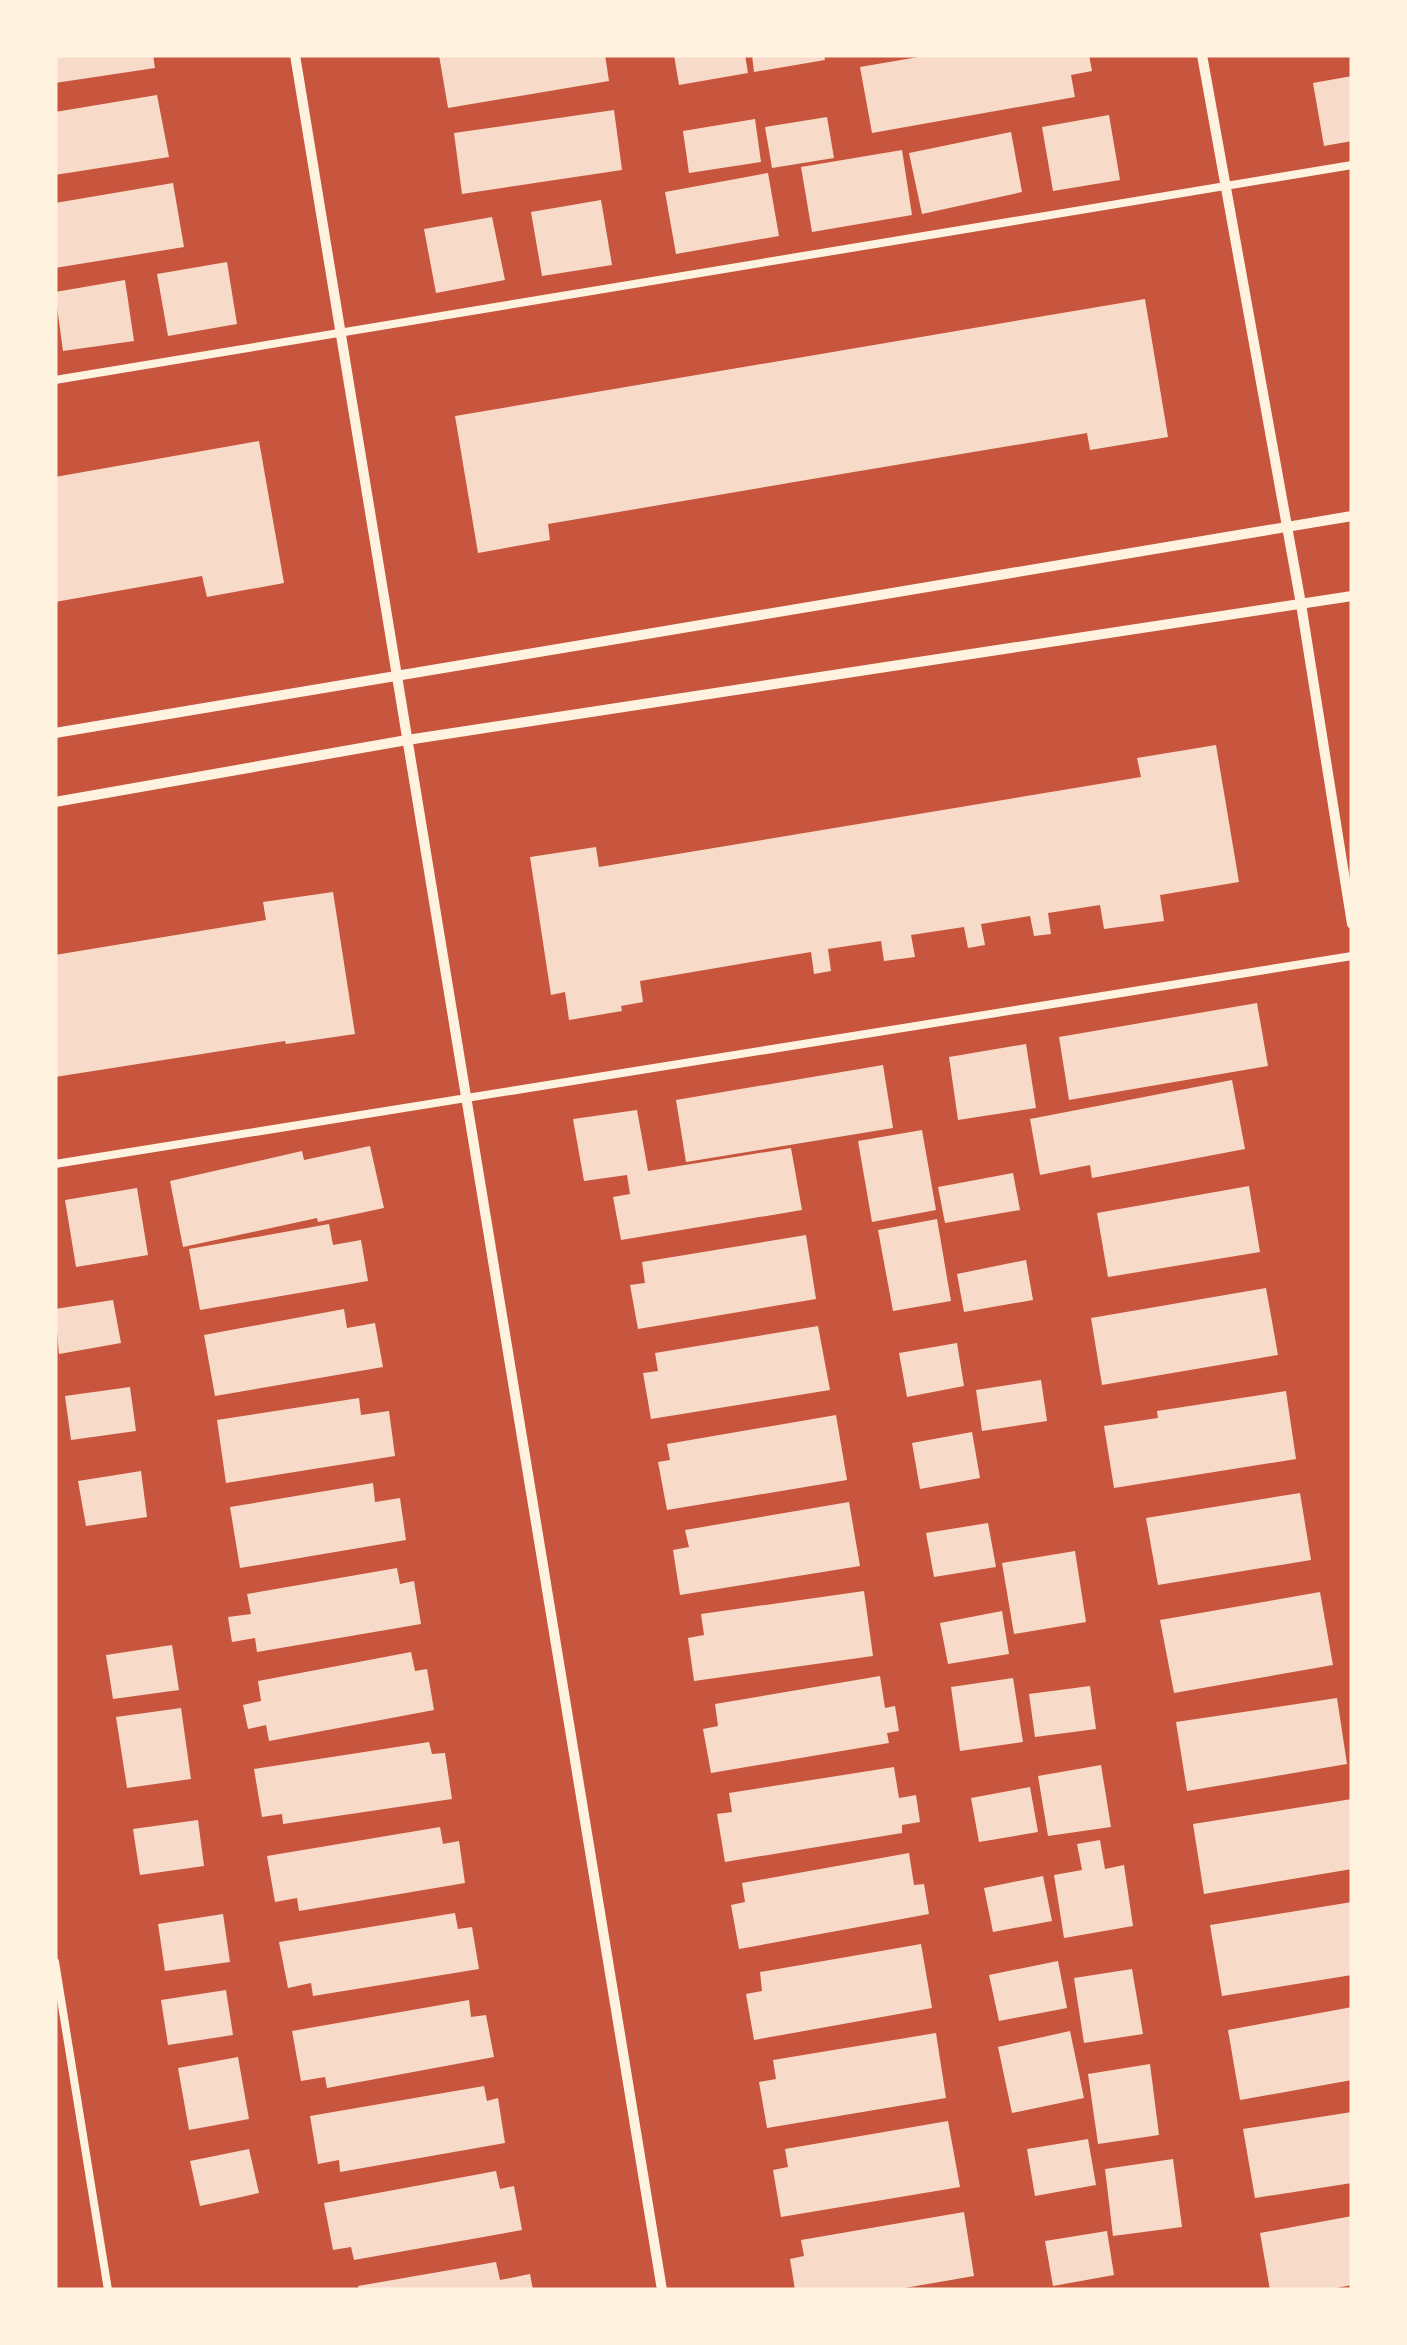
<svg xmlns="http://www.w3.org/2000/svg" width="1407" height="2345" font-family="'Crimson Pro',serif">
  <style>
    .building { fill: #f7dbc8 }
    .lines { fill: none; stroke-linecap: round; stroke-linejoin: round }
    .service { stroke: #fff3e0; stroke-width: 8 }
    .minor { stroke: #fff3e0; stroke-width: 10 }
  </style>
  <rect width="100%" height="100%" fill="#c8553d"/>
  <g class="building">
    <path d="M55 55H153L155 68 55 83Z"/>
    <path d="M439 55H605L609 81 448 108Z"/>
    <path d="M674 55H745L748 73 679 85Z"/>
    <path d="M752 55H824L825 60 754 72Z"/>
    <path d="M930 55H1089L1092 71 1071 75 1075 97 872 133 860 67Z"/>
    <path d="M1352 76V141L1324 146 1313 83Z"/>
    <path d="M157 95 169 157 55 175V112Z"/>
    <path d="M614 110 622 170 462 194 454 133Z"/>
    <path d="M1109 115 1120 180 1053 191 1042 127Z"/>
    <path d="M827 117 834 158 772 168 765 127Z"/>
    <path d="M755 119 761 162 689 173 683 131Z"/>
    <path d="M1011 132 1022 192 922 214 909 153Z"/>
    <path d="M902 150 912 215 812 232 801 167Z"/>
    <path d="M768 173 779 236 676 254 665 192Z"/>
    <path d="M173 183 184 247 55 268V203Z"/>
    <path d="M601 200 612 265 542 276 531 212Z"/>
    <path d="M492 217 505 280 436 293 424 229Z"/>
    <path d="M227 262 237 324 168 336 157 274Z"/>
    <path d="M125 280 134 341 63 351 55 292Z"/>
    <path d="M1145 299 1168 437 1090 450 1087 433 824 477 548 524 550 540 478 553 455 416Z"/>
    <path d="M259 441 284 583 207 597 202 576 55 602V477Z"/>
    <path d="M1216 745 1239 882 1160 895 1164 921 1104 929 1100 905 1048 913 1051 934 1034 936 1030 916 981 924 985 945 968 948 964 927 911 935 915 957 884 961 881 941 828 949 831 971 814 974 811 952 763 960 640 981 643 1002 621 1006 622 1011 569 1020 565 992 551 995 530 857 596 847 599 867 744 843 1141 777 1137 758Z"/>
    <path d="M333 892 355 1034 286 1044 285 1041 55 1077V955L266 920 263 902Z"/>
    <path d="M1257 1003 1268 1066 1069 1100 1059 1037Z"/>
    <path d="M1026 1044 1036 1108 958 1120 949 1057Z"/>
    <path d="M883 1065 893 1128 686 1162 676 1100Z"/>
    <path d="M1232 1080 1245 1149 1092 1178 1090 1165 1040 1175 1030 1119Z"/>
    <path d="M637 1110 648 1171 791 1148 802 1210 621 1240 613 1197 630 1194 627 1175 584 1181 573 1119Z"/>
    <path d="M922 1130 936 1210 872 1222 858 1141Z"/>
    <path d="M370 1146 384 1208 318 1222 317 1218 183 1247 170 1181 302 1151 304 1160Z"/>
    <path d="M1013 1173 1020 1210 945 1223 938 1187Z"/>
    <path d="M1249 1186 1260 1252 1108 1277 1097 1213Z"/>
    <path d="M137 1188 148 1255 76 1267 65 1200Z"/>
    <path d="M937 1219 951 1301 893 1311 878 1230Z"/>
    <path d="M329 1224 333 1245 361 1240 368 1281 200 1310 189 1249Z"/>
    <path d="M806 1235 816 1299 638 1329 630 1285 645 1283 642 1262Z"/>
    <path d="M1026 1260 1033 1300 964 1312 957 1274Z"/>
    <path d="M1266 1288 1278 1355 1102 1385 1091 1318Z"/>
    <path d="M113 1300 121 1343 59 1354 55 1309Z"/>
    <path d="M344 1309 347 1328 375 1323 383 1367 215 1396 204 1335Z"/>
    <path d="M818 1326 830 1390 651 1419 643 1373 658 1371 655 1353Z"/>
    <path d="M957 1343 964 1386 907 1397 899 1353Z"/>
    <path d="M1041 1380 1047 1421 982 1431 976 1390Z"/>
    <path d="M130 1387 136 1431 71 1440 65 1396Z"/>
    <path d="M1286 1391 1296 1459 1114 1488 1104 1426 1158 1418 1157 1411Z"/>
    <path d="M359 1398 361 1415 389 1411 395 1456 226 1483 217 1420Z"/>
    <path d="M836 1415 847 1480 667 1510 658 1462 670 1460 667 1444Z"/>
    <path d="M972 1432 980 1478 920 1489 912 1443Z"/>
    <path d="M141 1471 147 1517 86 1526 78 1481Z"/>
    <path d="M373 1483 375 1502 400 1498 406 1540 240 1568 230 1507Z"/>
    <path d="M1300 1493 1311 1560 1158 1585 1146 1518Z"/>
    <path d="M849 1502 860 1566 680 1595 673 1550 689 1547 685 1530Z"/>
    <path d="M988 1523 996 1567 934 1577 926 1533Z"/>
    <path d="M1075 1551 1086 1622 1014 1634 1002 1563Z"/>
    <path d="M397 1568 400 1584 414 1581 421 1624 257 1652 255 1638 232 1642 228 1617 251 1614 247 1594Z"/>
    <path d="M864 1591 873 1656 694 1681 688 1638 704 1635 701 1614Z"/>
    <path d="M1320 1592 1333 1665 1174 1693 1160 1620Z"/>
    <path d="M1002 1611 1009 1654 948 1664 940 1623Z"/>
    <path d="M172 1645 179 1690 113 1699 106 1655Z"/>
    <path d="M411 1652 415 1671 427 1669 434 1710 269 1741 266 1725 248 1729 243 1705 261 1701 258 1681Z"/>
    <path d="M880 1676 885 1708 895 1706 899 1731 887 1733 889 1743 711 1773 703 1729 718 1726 715 1704Z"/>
    <path d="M1013 1678 1023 1742 960 1751 951 1687Z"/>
    <path d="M1090 1686 1096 1729 1035 1737 1029 1694Z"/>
    <path d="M1337 1698 1347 1764 1187 1791 1176 1722Z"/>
    <path d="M181 1708 191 1779 127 1788 116 1717Z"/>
    <path d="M429 1742 432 1754 445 1753 452 1799 283 1824 282 1814 262 1817 254 1769Z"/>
    <path d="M1101 1765 1111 1827 1048 1836 1038 1776Z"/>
    <path d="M894 1767 899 1798 916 1795 920 1822 902 1825V1833L725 1862 717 1814 732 1812 729 1793Z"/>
    <path d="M1030 1787 1038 1832 979 1842 971 1798Z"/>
    <path d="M1352 1799V1869L1204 1894 1193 1824Z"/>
    <path d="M198 1820 204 1866 140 1875 133 1829Z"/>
    <path d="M440 1827 443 1844 459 1841 465 1883 299 1911 297 1898 275 1902 267 1856Z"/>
    <path d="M1100 1840 1105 1869 1124 1865 1133 1926 1064 1938 1054 1875 1082 1870 1077 1844Z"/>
    <path d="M909 1853 914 1885 924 1884 929 1914 739 1949 731 1905 745 1902 742 1883Z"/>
    <path d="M1043 1876 1052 1921 993 1932 984 1888Z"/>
    <path d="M1352 1902V1975L1222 1996 1210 1925Z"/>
    <path d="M455 1913 458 1929 472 1927 479 1969 313 1996 311 1983 288 1988 279 1942Z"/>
    <path d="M223 1914 230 1962 165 1971 158 1924Z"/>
    <path d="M921 1944 932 2008 754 2040 746 1994 762 1991 760 1972Z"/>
    <path d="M1058 1961 1067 2008 999 2021 989 1975Z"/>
    <path d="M1132 1969 1143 2034 1084 2043 1074 1978Z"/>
    <path d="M226 1990 233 2035 168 2045 161 2000Z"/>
    <path d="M469 2000 471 2017 486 2015 494 2057 327 2088 325 2077 301 2081 292 2031Z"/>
    <path d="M1352 2007V2080L1240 2100 1228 2030Z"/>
    <path d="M1070 2031 1084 2098 1012 2113 998 2047Z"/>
    <path d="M936 2033 946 2098 767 2128 759 2082 776 2079 773 2060Z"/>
    <path d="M238 2057 249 2119 189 2130 178 2068Z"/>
    <path d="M1150 2064 1159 2135 1098 2144 1088 2074Z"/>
    <path d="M484 2086 487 2101 498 2098 505 2143 340 2172 339 2160 318 2164 310 2116Z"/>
    <path d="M1352 2112V2183L1255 2198 1243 2129Z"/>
    <path d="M948 2121 960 2187 781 2217 773 2170 788 2167 785 2149Z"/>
    <path d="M1088 2139 1096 2185 1035 2196 1027 2149Z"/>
    <path d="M249 2149 259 2193 200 2206 190 2161Z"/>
    <path d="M1173 2159 1182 2227 1113 2236 1105 2169Z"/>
    <path d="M496 2171 500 2189 514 2186 522 2230 354 2260 351 2247 333 2250 324 2203Z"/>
    <path d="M964 2212 974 2276 893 2290H795L790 2259 804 2256 801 2240Z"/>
    <path d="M1352 2216V2285L1326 2290H1270L1260 2233Z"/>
    <path d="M1107 2231 1114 2275 1053 2286 1045 2241Z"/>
    <path d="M496 2262 500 2280 530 2274 533 2290H359L358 2286Z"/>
  </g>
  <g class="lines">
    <g class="service">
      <path d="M55 380 1352 165"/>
      <path d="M55 1164 1352 956"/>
      <path d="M55 1962 108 2290"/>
    </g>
    <g class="minor">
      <path d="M295 55 662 2290"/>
      <path d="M1202 55 1301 604 1352 924"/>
      <path d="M55 733 1352 516"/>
      <path d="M55 802 407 740 1352 596"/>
    </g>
  </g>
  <rect width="1407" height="2345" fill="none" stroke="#fff3e0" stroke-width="115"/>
</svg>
